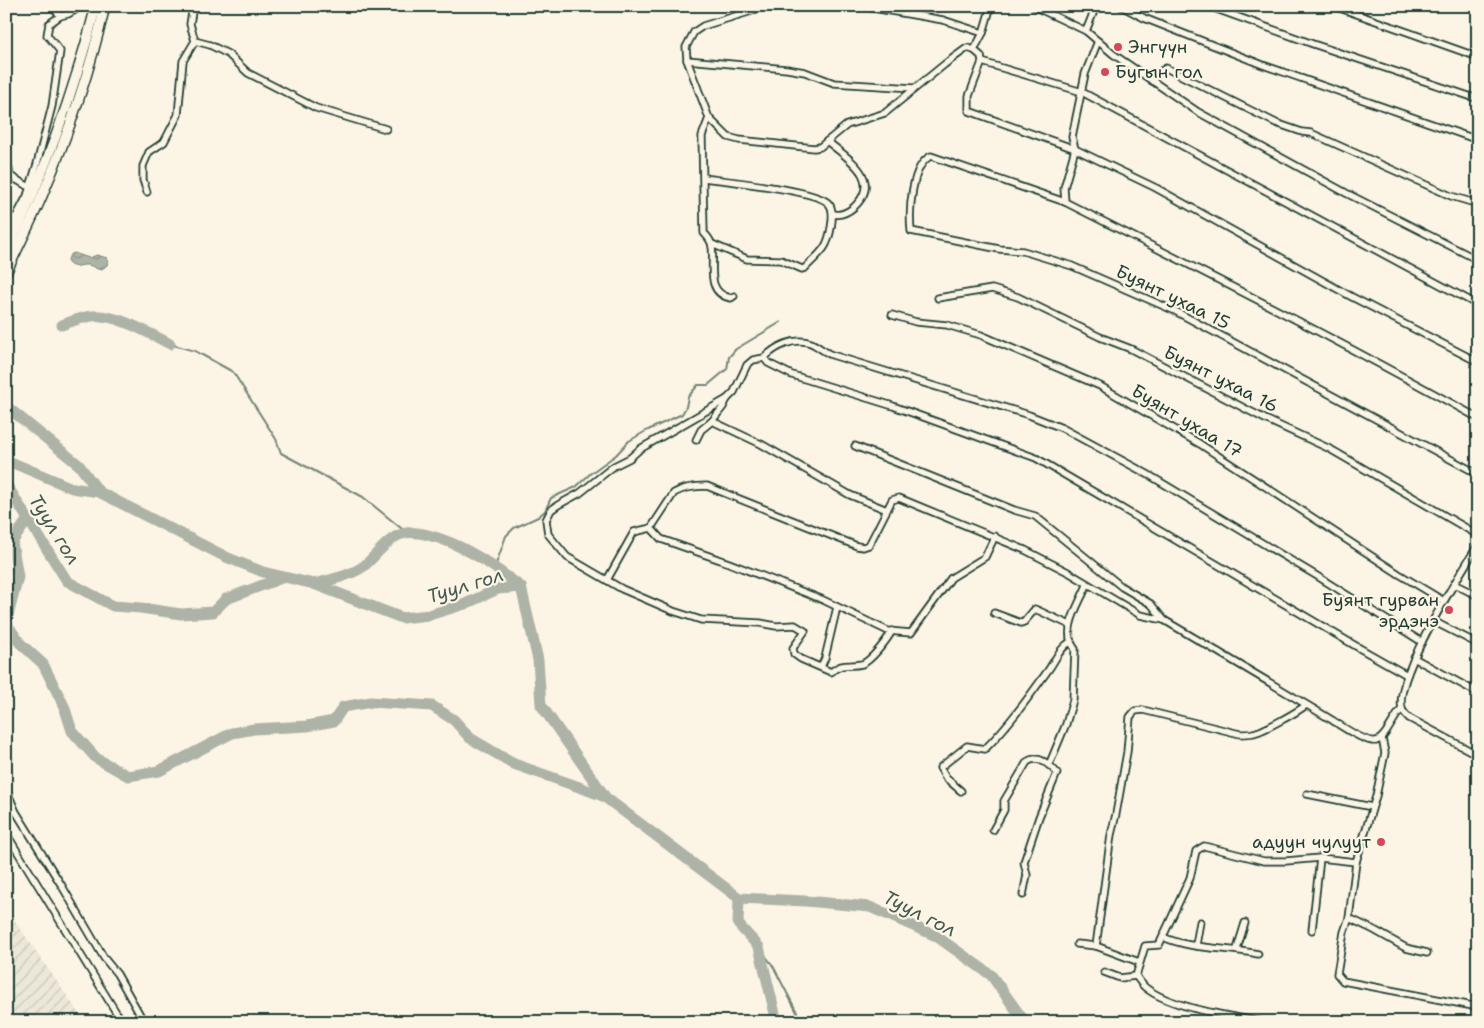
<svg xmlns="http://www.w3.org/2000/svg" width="1484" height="1028" font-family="'Shantell Sans',sans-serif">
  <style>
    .industrial { fill: url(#industrial-furrows) }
    .water { fill: url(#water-waves); stroke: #758479 }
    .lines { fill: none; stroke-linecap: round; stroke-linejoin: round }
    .stream { stroke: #758479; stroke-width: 2 }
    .river { stroke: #aeb3a7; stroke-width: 11 }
    .street-casing { stroke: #1f3d34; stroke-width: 9 }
    .primary-casing { stroke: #1f3d34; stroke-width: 12 }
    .street { stroke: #fcf5e5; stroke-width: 5.5 }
    .primary { stroke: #fcf5e5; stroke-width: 9 }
    .poi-dot { fill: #d1495b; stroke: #fcf5e5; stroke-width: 2 }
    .labels { text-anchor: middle; stroke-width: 4.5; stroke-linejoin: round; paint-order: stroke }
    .poi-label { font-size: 18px; fill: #1f3d34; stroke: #fcf5e5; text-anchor: start }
    .street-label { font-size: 18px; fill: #1f3d34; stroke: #fcf5e5 }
    .water-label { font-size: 19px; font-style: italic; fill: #435a51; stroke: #fcf5e5 }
  </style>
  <defs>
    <pattern id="industrial-furrows" width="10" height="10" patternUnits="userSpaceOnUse" patternTransform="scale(1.25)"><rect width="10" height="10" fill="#ece7d8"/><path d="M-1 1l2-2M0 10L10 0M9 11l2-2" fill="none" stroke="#cac7ba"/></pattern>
    <pattern id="water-waves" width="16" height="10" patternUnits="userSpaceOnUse" patternTransform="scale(1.25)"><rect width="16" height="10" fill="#aeb3a7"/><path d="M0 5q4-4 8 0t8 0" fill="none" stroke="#8d9389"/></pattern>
  </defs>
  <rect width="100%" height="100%" fill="#fcf5e5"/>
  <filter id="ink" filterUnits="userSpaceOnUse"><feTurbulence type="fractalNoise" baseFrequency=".02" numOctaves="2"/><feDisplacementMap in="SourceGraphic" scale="10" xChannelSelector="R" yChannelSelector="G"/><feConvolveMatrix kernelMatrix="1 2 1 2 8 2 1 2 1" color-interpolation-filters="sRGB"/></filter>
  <g filter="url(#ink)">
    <path class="industrial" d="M6 908 85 1022H6Z"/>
    <path class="water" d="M74 253 89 258 97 255 107 258 108 262 107 265 101 270C96 269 93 266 88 265 80 264 75 270 68 263 68 257 69 255 74 253Z"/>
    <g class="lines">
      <g class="stream">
        <path d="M170 344 195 351 233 372 276 439 281 453 363 497 407 533"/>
        <path d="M495 567 506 536 514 528 538 517 545 511 551 498 576 487 591 473 616 455 629 441 646 431 682 414 686 407 688 397 698 385H708L727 369 729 357 736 349 781 322"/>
        <path d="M759 947 773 966 802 1022"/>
      </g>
      <g class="river">
        <path d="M62 325C72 321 82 317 92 316 117 314 149 333 170 344"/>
        <path d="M6 406 79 465 99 492"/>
        <path d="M6 460 72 488 99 492 226 557 263 572 314 584 402 618 429 615 465 604 498 589 521 587 538 660 541 705 606 798 739 898 806 901 870 907 936 936 991 975 1025 1022"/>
        <path d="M6 484 67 581 113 606 141 608 181 614 213 612 226 599 284 577"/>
        <path d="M28 519 12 542 18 577 6 623 20 643 43 664 64 706 72 731 96 758 128 776 159 771 232 733 254 729 307 726 334 721 343 707 371 702 432 706 454 720 470 738 514 764 582 788 605 797"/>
        <path d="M314 584C330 580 350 576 364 566 374 558 389 537 402 534 410 531 420 533 428 535 464 544 492 565 521 587"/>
        <path d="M739 898 738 924 759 947 777 1022"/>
      </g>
      <defs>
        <g id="street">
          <path d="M53 6 60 16"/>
          <path d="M759 6 755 10 703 26 694 32 686 47 687 60 709 118 728 137 739 140 814 148 820 147 847 125 885 113 945 64 967 48 974 50 983 33 991 6"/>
          <path d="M861 6 943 20 983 33"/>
          <path d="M1033 6 1086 31 1113 54 1198 112 1346 193 1478 260"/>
          <path d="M1121 6 1144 18 1263 65 1478 140"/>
          <path d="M1208 6 1313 44 1478 99"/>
          <path d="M1334 6 1478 57"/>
          <path d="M1086 31 1096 6"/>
          <path d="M195 41 210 45 228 54 248 73 316 108 386 129"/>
          <path d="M1098 41 1085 74 1072 137 1075 149 1064 188 1065 202C1204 272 1342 342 1478 418"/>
          <path d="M974 50 981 56 982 62 1082 92 1478 305"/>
          <path d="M687 60 787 69 805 72 834 83 914 88"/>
          <path d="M982 62 969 96V111L1075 149 1156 188 1352 297 1478 362"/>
          <path d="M1152 81 1158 73 1166 68 1276 123 1302 132 1311 133 1451 196 1478 204"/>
          <path d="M709 118 702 136 704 233C707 236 710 240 711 243 717 258 702 293 731 298L734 296"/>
          <path d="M827 141C847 158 884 179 854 207 847 213 841 216 833 214"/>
          <path d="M6 148 10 176 31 188"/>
          <path d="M704 178C725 181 818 190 829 204 836 212 830 239 824 248 819 255 812 261 805 268L802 269 781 260 747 259 712 244"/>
          <path d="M147 192 143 180V166L149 152 164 142 178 115 183 61 195 41 190 24 193 6"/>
          <path d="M1065 202 931 156C911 165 909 211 911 231L999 249 1023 251 1072 266 1175 311 1478 474"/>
          <path d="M6 214 15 219"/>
          <path d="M6 236 27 196 37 164 52 106 60 51 47 35 49 24 60 16 68 14 82 6"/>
          <path d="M938 298 992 289 1018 297 1100 337 1131 349 1265 419 1330 449 1478 535"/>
          <path d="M892 315 916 322 947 325 981 335 1100 386 1200 444 1399 574 1444 601"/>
          <path d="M727 399 640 449 630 458 614 466 580 493 558 505 551 510 546 520 548 534 567 557 622 589 673 611 701 620 760 623 776 626 795 625 805 631 793 648 794 654 801 659 831 672C843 662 848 667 862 664 871 661 887 640 892 631"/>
          <path d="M712 421 761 444 850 495 887 510"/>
          <path d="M696 440 701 430 712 421 723 407 727 399 734 392 747 365 753 360 764 358"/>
          <path d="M855 446 1014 510 1035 516 1122 587 1151 604 1164 620"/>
          <path d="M651 528 661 539 729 563 821 599 888 631 911 633 951 578 985 557 995 536"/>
          <path d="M1478 545C1460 574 1393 678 1402 709 1403 712 1406 715 1409 718L1478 755"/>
          <path d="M607 580 634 532 651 528 674 493C684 487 695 486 707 486L857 546 863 547 869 545 892 500 899 498 1025 550 1068 572 1140 615 1164 620C1220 653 1276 686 1332 720 1341 726 1366 743 1376 741 1386 739 1393 717 1402 709"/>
          <path d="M1454 584 1478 596"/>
          <path d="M994 613 1021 623 1024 622 1035 609 1070 625"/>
          <path d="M1433 621 1478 644"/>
          <path d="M1414 658 1478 693"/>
          <path d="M821 667 825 658 837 607"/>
          <path d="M1407 675 1361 649 1036 458 893 406 792 375 768 363 764 358C776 346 794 337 811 343 818 346 824 352 832 355L1029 415 1062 428 1149 475 1317 576 1422 642"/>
          <path d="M1382 738 1385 753 1376 796 1356 862 1349 918 1344 932 1337 974 1343 981 1478 1007"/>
          <path d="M1049 765 1066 724 1073 700 1075 649C1060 631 1080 603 1087 585"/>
          <path d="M6 789 16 812 62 886 104 958 117 974 144 1022"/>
          <path d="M961 791 946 778 940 768 942 766 967 746 985 749C1009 725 1029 697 1049 669 1056 659 1059 649 1070 642"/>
          <path d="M1307 794 1372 807"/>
          <path d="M993 830 1004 810V801L1027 762C1038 754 1050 765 1057 773L1039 817 1024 862 1027 875 1023 895"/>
          <path d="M6 833 122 1022"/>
          <path d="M1349 918 1374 930 1406 948 1427 953"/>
          <path d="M1312 930 1320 858"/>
          <path d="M1163 937C1192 950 1227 947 1258 954"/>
          <path d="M1077 944 1096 946 1139 962"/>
          <path d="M1196 945 1200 922"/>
          <path d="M1096 946 1111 835 1116 814 1127 752 1130 717 1135 711 1143 710 1240 734C1244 734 1249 734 1253 733 1262 732 1299 711 1306 705"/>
          <path d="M1237 949 1245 923"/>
          <path d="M1104 972 1120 978 1136 976"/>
          <path d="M1136 976 1145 946 1159 945 1190 878 1196 851 1204 846 1264 861H1286L1320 858 1356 862"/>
          <path d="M1136 976C1139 980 1142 985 1146 988 1171 1008 1231 1016 1262 1022"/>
        </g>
        <g id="primary">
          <path d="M6 253C45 174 74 91 96 6"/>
          <path d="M6 273C18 247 31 222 42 196 68 135 90 71 105 6"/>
        </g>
      </defs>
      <use href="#street" class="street-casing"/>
      <use href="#primary" class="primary-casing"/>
      <use href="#street" class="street"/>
      <use href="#primary" class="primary"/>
    </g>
  </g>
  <g class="poi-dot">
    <circle cx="1118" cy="47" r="5"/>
    <circle cx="1105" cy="72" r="5"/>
    <circle cx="1449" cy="610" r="5"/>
    <circle cx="1381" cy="842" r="5"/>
  </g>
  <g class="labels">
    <g class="poi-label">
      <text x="1128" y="53">Энгүүн</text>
      <text x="1115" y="78">Бугын гол</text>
      <text x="1439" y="606" text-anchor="end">Буянт гурван<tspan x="1439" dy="21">эрдэнэ</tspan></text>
      <text x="1371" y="848" text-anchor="end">адуун чулуут</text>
    </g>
    <g class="street-label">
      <text transform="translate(1173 297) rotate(26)" y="6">Буянт ухаа 15</text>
      <text transform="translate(1221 379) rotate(27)" y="6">Буянт ухаа 16</text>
      <text transform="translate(1187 421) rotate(31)" y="6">Буянт ухаа 17</text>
    </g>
    <g class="water-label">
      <text transform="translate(55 529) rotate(58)" y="7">Туул гол</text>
      <text transform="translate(465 585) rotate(-17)" y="7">Туул гол</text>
      <text transform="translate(920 913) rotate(27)" y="7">Туул гол</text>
    </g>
  </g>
  <rect width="1484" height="1028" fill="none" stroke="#fcf5e5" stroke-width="25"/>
  <rect x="12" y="12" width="1459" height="1003" fill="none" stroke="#1f3d34" stroke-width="2" filter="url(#ink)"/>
</svg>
